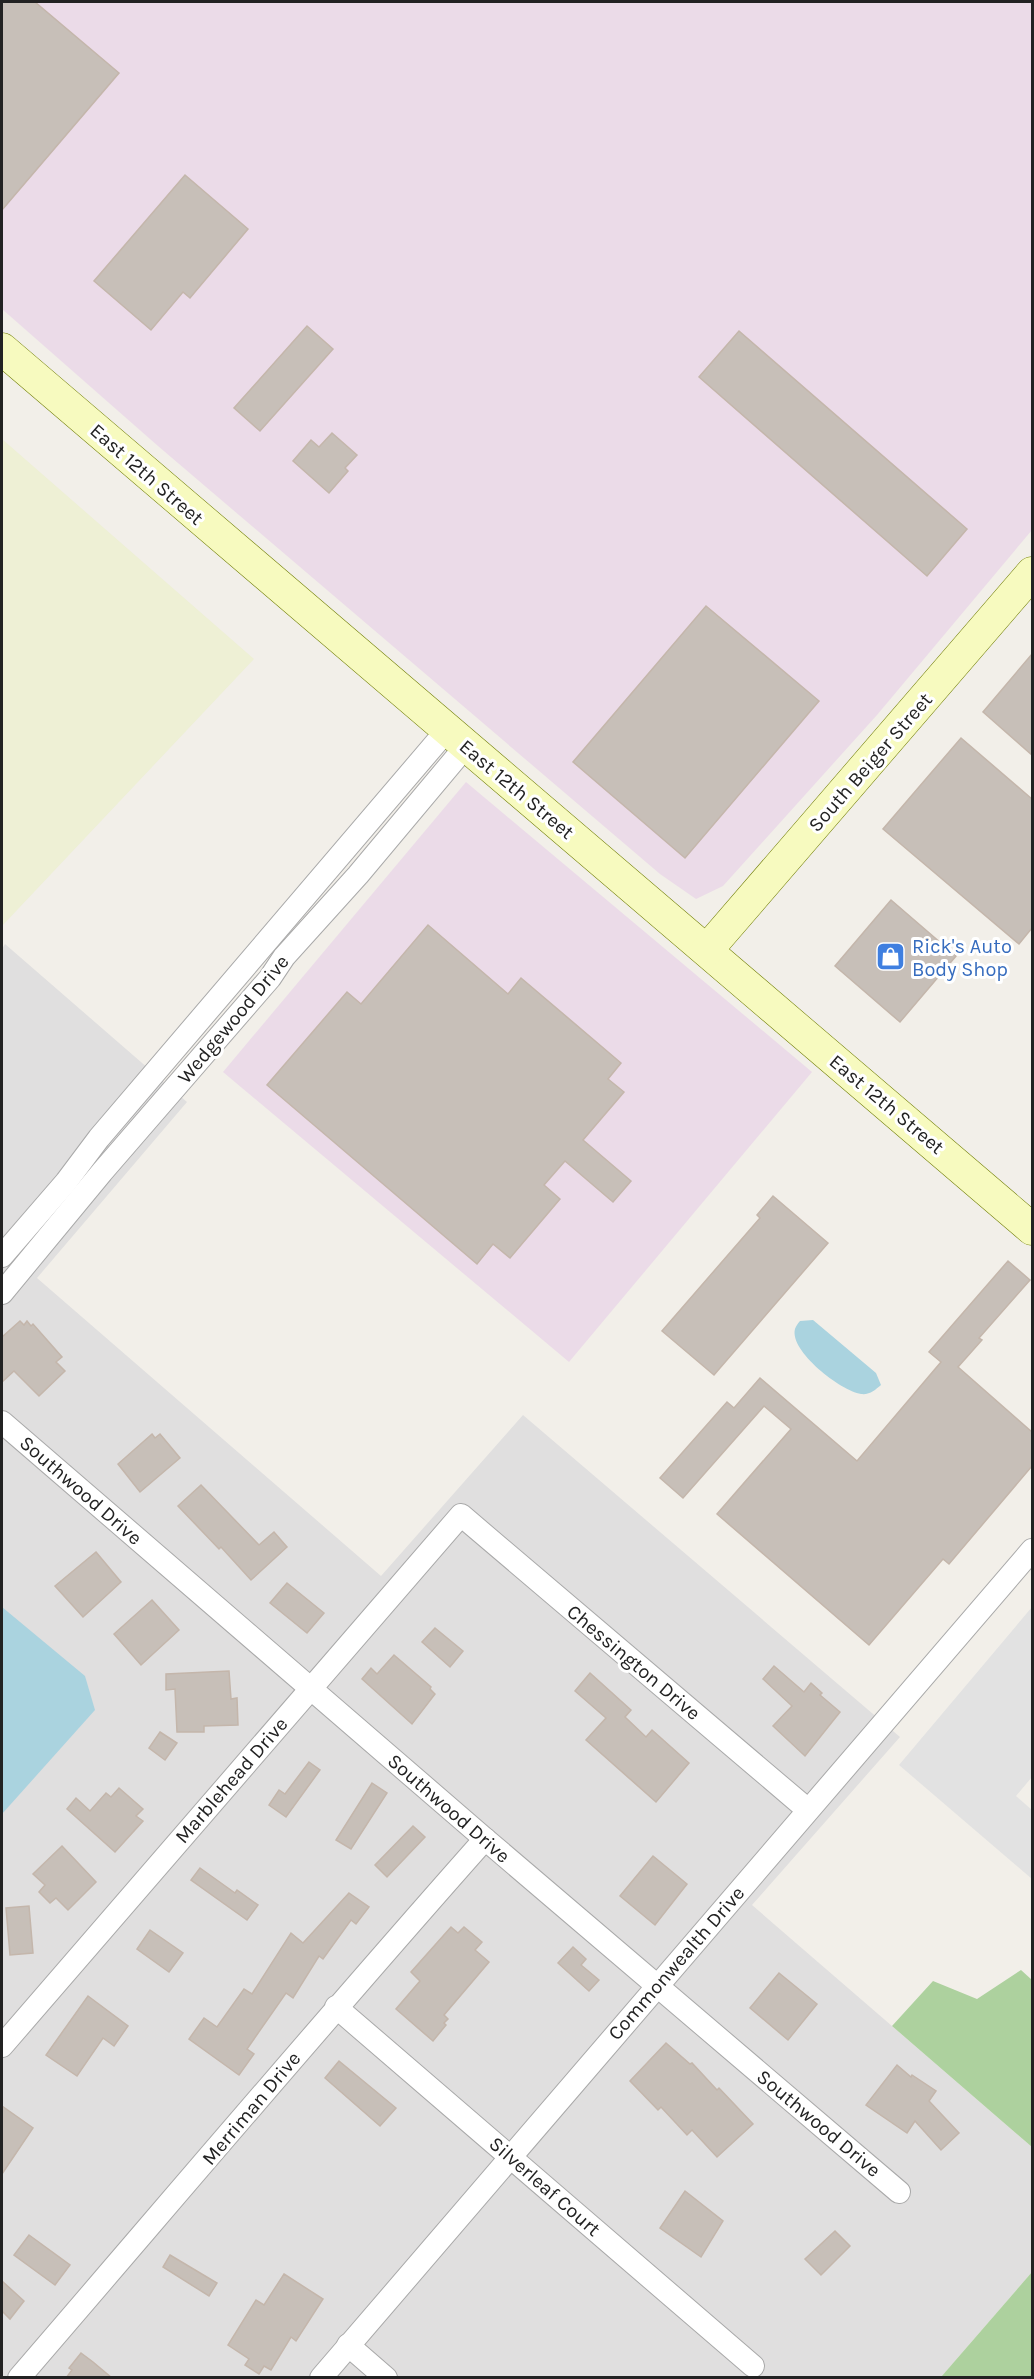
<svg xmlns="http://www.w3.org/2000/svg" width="1034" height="2379" font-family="Karla,sans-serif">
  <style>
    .residential { fill: #e0dfdf }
    .industrial { fill: #ebdbe8 }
    .farmland { fill: #eef0d5 }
    .forest { fill: #add19e }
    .parking { fill: #e2e2e2 }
    .water { fill: #aad3df }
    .building { fill: #c7bfb8; stroke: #c4b6ab; stroke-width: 1.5 }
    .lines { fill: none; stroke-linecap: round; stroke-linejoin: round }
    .street-casing { stroke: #a9a9a9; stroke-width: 24 }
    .secondary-casing { stroke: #707d05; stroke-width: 33 }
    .street { stroke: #fff; stroke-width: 22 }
    .secondary { stroke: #f7fabf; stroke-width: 32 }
    .labels { text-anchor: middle; stroke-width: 6; stroke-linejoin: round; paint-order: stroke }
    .street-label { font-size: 20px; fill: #222; stroke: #fff }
    .shop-label { font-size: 20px; fill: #366cbe; stroke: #fff; text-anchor: start }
  </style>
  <rect width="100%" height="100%" fill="#f2efe9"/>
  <path class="residential" d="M5 944 187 1102 37 1278 381 1576 523 1415 900 1737 752 1905 1032 2147V2272L941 2377 2 2378V949Z"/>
  <g class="industrial">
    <path d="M2 2H1032V530L877 715 723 886 696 899 660 874 158 446 2 309Z"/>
    <path d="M466 782 812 1072 569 1362 223 1072Z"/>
  </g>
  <path class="farmland" d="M2 439 254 659 2 926Z"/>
  <g class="forest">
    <path d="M1021 1970 1032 1980V2147L892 2026 933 1981 977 1999Z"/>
    <path d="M1032 2272V2377H941Z"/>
  </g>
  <path class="parking" d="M1032 1607V1777L1016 1796 1032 1810V1879L899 1765Z"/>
  <g class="water">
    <path d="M813 1320 876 1373 881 1385C875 1390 870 1395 861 1394 841 1391 789 1351 795 1329 796 1326 798 1323 800 1321Z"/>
    <path d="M2 1607 85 1676 95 1710 2 1814Z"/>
  </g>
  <g class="building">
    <path d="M2 2H35L119 73 2 210Z"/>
    <path d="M185 175 248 229 190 298 183 292 151 330 94 281Z"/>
    <path d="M307 326 333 349 260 431 234 408Z"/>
    <path d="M739 331 967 529 927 576 699 377Z"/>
    <path d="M332 433 357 455 345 468 348 471 329 493 293 461 311 440 319 447Z"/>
    <path d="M706 606 819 701 685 858 573 762Z"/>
    <path d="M1032 654V755L983 712Z"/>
    <path d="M961 738 1032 799V928L1019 944 883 829Z"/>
    <path d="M891 900 956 956 900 1022 835 966Z"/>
    <path d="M428 925 508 994 521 978 621 1063 608 1079 624 1092 583 1140 631 1181 613 1202 565 1161 544 1185 560 1199 510 1258 493 1244 477 1264 267 1085 347 992 361 1004Z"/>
    <path d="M773 1196 828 1243 714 1375 662 1331 760 1218 757 1215Z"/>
    <path d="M1008 1261 1030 1280 979 1338 982 1340 958 1367 1032 1432V1466L949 1564 943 1559 869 1645 717 1514 791 1429 764 1406 683 1498 660 1478 727 1402 734 1408 760 1378 857 1461 941 1362 929 1352Z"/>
    <path d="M20 1321 24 1325 27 1321 31 1326 33 1324 62 1357 56 1362 65 1371 39 1396 14 1371 2 1382V1337Z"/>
    <path d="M152 1434 155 1438 160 1434 180 1458 140 1492 118 1464Z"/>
    <path d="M201 1485 259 1545 274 1532 287 1547 251 1580 221 1547 219 1549 178 1506Z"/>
    <path d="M96 1552 121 1582 83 1617 55 1586Z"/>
    <path d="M287 1583 324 1613 307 1633 270 1603Z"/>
    <path d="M152 1600 179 1630 141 1665 114 1634Z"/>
    <path d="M435 1628 463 1651 450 1667 422 1642Z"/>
    <path d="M394 1655 431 1687 430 1689 435 1694 412 1724 362 1679 371 1668 377 1674Z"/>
    <path d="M774 1666 804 1692 811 1683 822 1693 820 1695 840 1712 805 1756 773 1726 792 1706 763 1679Z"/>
    <path d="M229 1671 231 1699 237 1698 238 1725 204 1726V1732H177L175 1689 166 1690V1674Z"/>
    <path d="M590 1673 631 1710 625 1717 646 1737 652 1730 689 1763 656 1802 586 1740 606 1718 575 1691Z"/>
    <path d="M160 1732 177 1743 165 1760 149 1748Z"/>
    <path d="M309 1762 320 1770 286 1817 269 1805 279 1790 285 1794Z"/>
    <path d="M372 1783 387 1793 351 1849 336 1840Z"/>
    <path d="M119 1788 143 1809 136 1816 143 1821 115 1852 67 1809 76 1798 90 1811 106 1793 111 1797Z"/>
    <path d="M413 1826 425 1837 387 1877 375 1865Z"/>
    <path d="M62 1846 96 1882 68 1910 56 1898 50 1903 39 1892 45 1885 33 1874Z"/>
    <path d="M653 1856 687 1884 655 1925 620 1896Z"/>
    <path d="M200 1868 235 1893 237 1890 258 1905 247 1920 191 1880Z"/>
    <path d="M349 1893 369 1907 356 1924 351 1920 323 1959 319 1956 293 1998 286 1993 247 2049 254 2054 239 2075 189 2039 204 2018 217 2027 244 1989 252 1994 291 1933 303 1943Z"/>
    <path d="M29 1906 33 1953 10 1955 6 1908Z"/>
    <path d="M451 1927 458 1933 464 1927 482 1942 475 1950 489 1962 444 2015 448 2019 444 2023 446 2025 433 2041 396 2009 420 1981 411 1972Z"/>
    <path d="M150 1930 183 1953 169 1972 137 1949Z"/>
    <path d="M573 1947 586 1959 581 1965 599 1980 589 1991 558 1963Z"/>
    <path d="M779 1973 817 2004 788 2040 750 2008Z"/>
    <path d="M88 1996 128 2026 114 2046 103 2038 77 2076 46 2055Z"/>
    <path d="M666 2043 690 2064 692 2063 717 2090 719 2088 753 2124 717 2157 692 2130 687 2135 661 2107 658 2110 630 2081Z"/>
    <path d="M339 2061 396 2108 380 2126 325 2078Z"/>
    <path d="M897 2065 911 2077 912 2075 936 2091 929 2101 959 2133 941 2150 915 2121 907 2133 866 2105Z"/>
    <path d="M2 2106 33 2128 2 2174Z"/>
    <path d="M685 2191 723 2221 701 2257 660 2228Z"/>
    <path d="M835 2231 850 2246 821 2275 805 2259Z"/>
    <path d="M29 2235 70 2265 55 2285 14 2255Z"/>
    <path d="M170 2255 217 2283 209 2296 163 2267Z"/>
    <path d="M284 2274 323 2299 296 2341 291 2337 271 2370 264 2366 259 2374 245 2365 249 2359 228 2345 256 2300 264 2305Z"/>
    <path d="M2 2281 24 2301 10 2319 2 2311Z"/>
    <path d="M81 2353 93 2362 112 2378H66L72 2370 69 2368Z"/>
  </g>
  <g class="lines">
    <defs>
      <g id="street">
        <path d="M2 1256 66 1182 99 1138 447 730"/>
        <path d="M2 1293 102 1172 270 978 284 957 358 875 466 746"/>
        <path d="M2 1422 485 1839 899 2192"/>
        <path d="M336 2007 753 2366"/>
        <path d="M2 2046 461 1515 808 1810"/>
        <path d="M348 2345 386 2378"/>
        <path d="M19 2378C174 2198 327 2017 485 1839"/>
        <path d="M321 2378 1032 1550"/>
      </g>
      <g id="secondary">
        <path d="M2 349 1032 1229"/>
        <path d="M707 950 1032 573"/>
      </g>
    </defs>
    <use href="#street" class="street-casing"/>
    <use href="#secondary" class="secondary-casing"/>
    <use href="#street" class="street"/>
    <use href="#secondary" class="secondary"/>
  </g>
  <defs>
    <symbol id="shop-square" viewBox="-11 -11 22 22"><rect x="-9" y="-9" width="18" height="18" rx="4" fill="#3f7fe0" stroke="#fff"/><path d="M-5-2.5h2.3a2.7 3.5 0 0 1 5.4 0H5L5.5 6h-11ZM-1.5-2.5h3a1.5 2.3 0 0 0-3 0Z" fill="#fff"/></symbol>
  </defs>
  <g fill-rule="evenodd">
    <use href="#shop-square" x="874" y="940" width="33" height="33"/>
  </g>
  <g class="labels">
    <g class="street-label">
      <text transform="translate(147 474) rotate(41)" y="7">East 12th Street</text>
      <text transform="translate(870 762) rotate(-49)" y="7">South Beiger Street</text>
      <text transform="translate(517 789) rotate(40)" y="7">East 12th Street</text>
      <text transform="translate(233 1019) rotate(-50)" y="7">Wedgewood Drive</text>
      <text transform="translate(887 1104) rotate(40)" y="7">East 12th Street</text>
      <text transform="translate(81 1490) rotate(41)" y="7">Southwood Drive</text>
      <text transform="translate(634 1662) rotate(40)" y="7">Chessington Drive</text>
      <text transform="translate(231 1780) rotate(-49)" y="7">Marblehead Drive</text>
      <text transform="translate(449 1808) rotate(41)" y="7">Southwood Drive</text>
      <text transform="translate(676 1963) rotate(-49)" y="7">Commonwealth Drive</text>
      <text transform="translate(251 2108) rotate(-50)" y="7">Merriman Drive</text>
      <text transform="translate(819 2123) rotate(40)" y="7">Southwood Drive</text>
      <text transform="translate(545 2186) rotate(41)" y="7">Silverleaf Court</text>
    </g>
    <g class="shop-label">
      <text x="912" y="953">Rick's Auto<tspan x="912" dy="23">Body Shop</tspan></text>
    </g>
  </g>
  <rect width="1034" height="2379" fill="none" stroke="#222222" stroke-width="6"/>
</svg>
